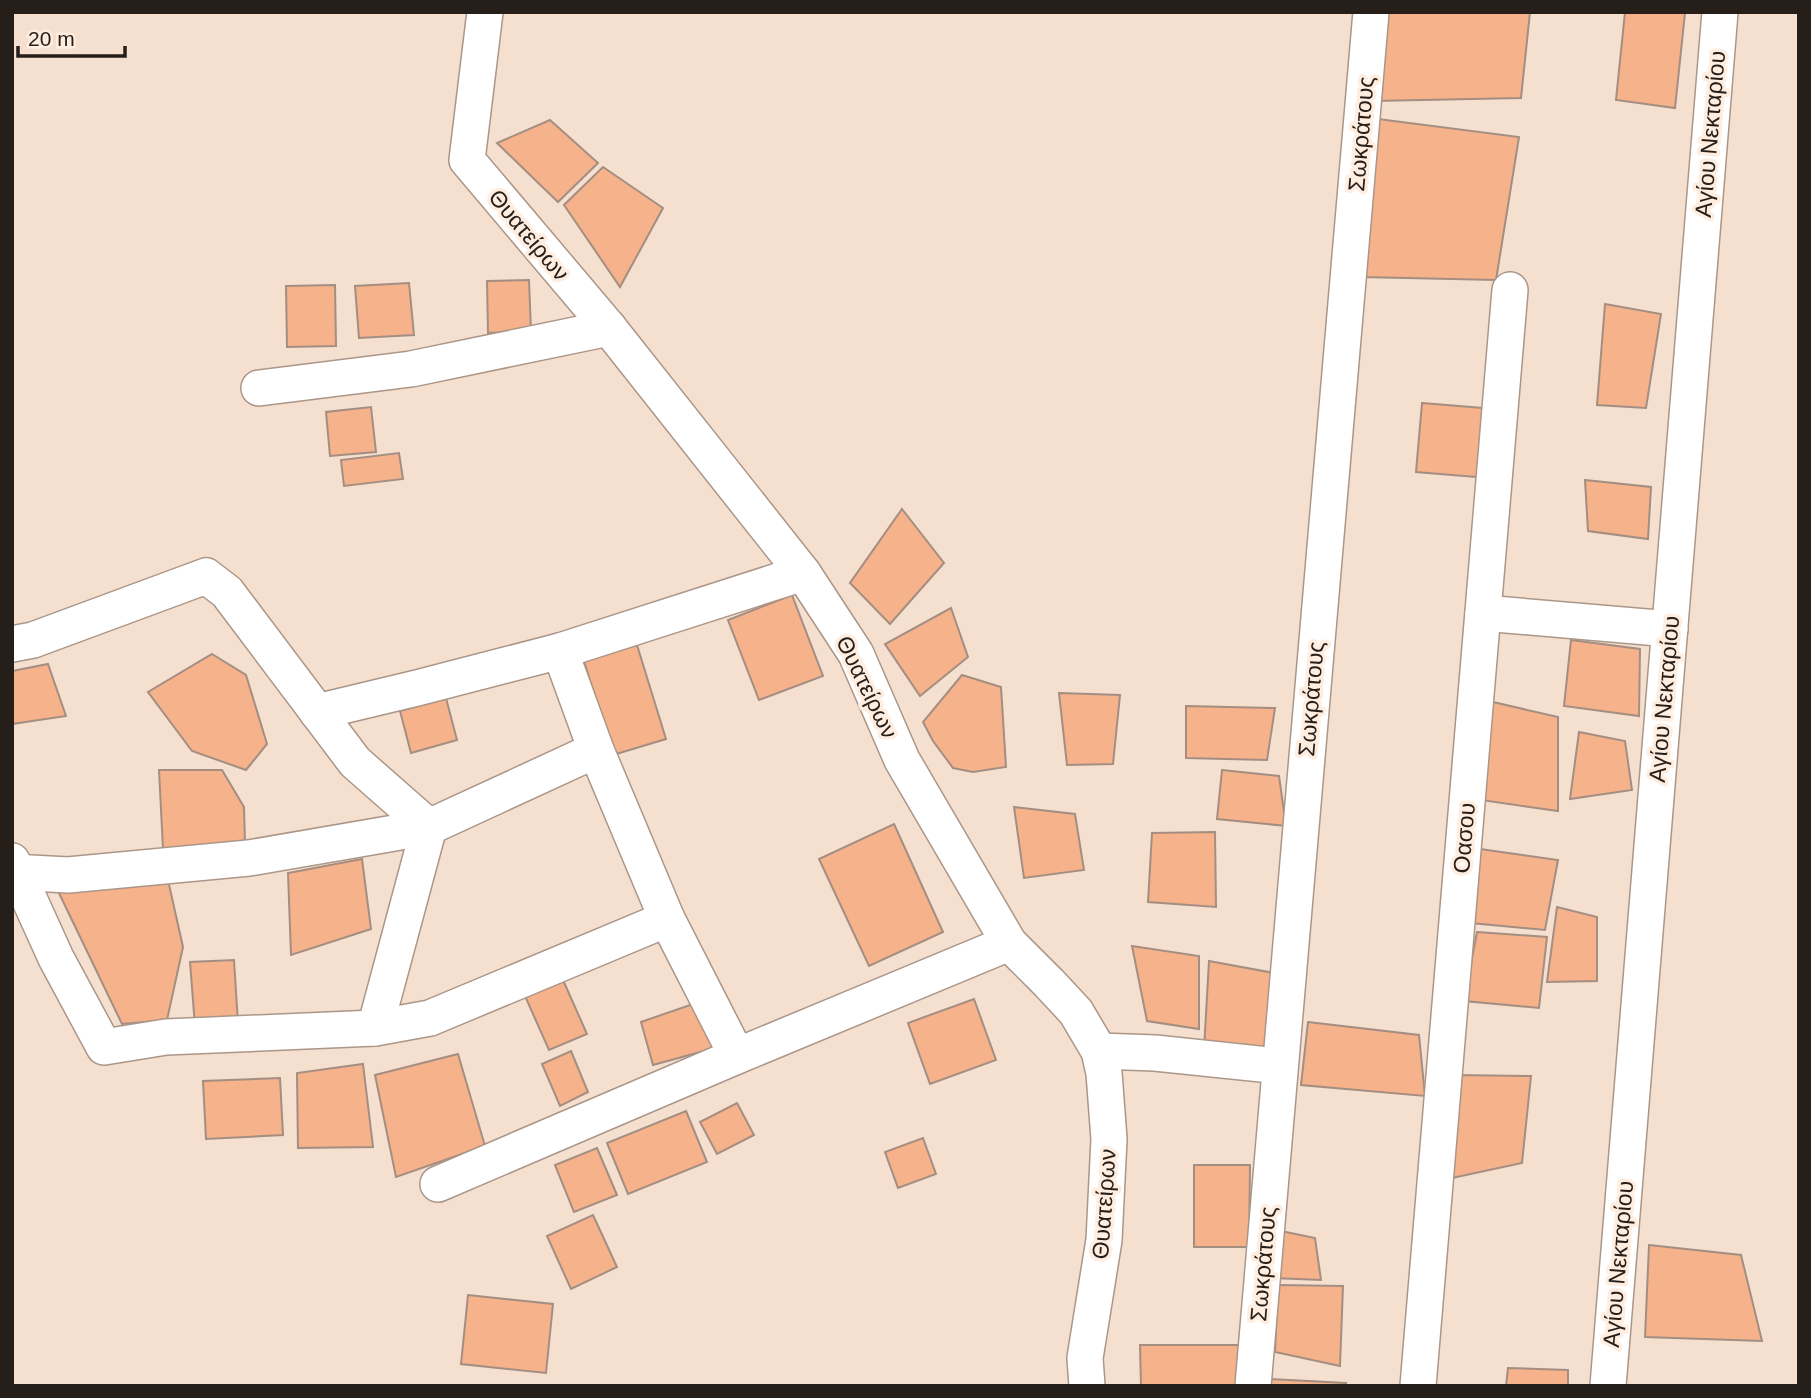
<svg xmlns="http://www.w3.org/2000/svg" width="1811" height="1398" font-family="Arial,sans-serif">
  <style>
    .building { fill: #f5b28b; stroke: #a48e82; stroke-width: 2 }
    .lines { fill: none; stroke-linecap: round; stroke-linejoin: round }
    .minor-casing { stroke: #ab9688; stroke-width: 38 }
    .minor { stroke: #fff; stroke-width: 35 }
    .labels { text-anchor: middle; stroke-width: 7; stroke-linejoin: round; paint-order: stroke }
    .street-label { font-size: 23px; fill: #261e19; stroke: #ffede0 }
  </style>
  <rect width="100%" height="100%" fill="#f5dfcf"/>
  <g class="building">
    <path d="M1380 12H1530L1521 98 1373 101Z"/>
    <path d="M1625 12 1685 13 1675 108 1616 100Z"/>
    <path d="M1378 119 1519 137 1496 280 1361 277Z"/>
    <path d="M550 120 598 163 558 202 497 143Z"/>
    <path d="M603 167 663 208 620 287 564 205Z"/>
    <path d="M529 280 531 331 488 333 487 281Z"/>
    <path d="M409 283 414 335 359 338 355 286Z"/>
    <path d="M335 285 336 346 287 347 286 286Z"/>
    <path d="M1605 304 1661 314 1646 408 1597 405Z"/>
    <path d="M1422 403 1495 409 1488 478 1416 472Z"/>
    <path d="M371 407 376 452 330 456 326 412Z"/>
    <path d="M399 453 403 479 344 486 341 460Z"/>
    <path d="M1585 480 1651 487 1648 539 1588 531Z"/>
    <path d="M902 509 944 563 890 624 850 583Z"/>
    <path d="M792 595 823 676 759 700 728 620Z"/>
    <path d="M951 608 968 657 920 696 885 644Z"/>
    <path d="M1571 640 1640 649 1639 716 1564 706Z"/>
    <path d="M637 645 666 739 613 755 584 661Z"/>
    <path d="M212 654 246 675 267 744 246 770 192 751 148 692Z"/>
    <path d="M48 664 66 716 12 724V671Z"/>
    <path d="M962 675 1001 687 1006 767 973 772 953 768 933 741 923 722Z"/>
    <path d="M1059 693 1120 695 1113 764 1067 765Z"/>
    <path d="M446 698 457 740 411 753 400 711Z"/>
    <path d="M1493 702 1558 717V811L1481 800Z"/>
    <path d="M1186 706 1275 708 1267 760 1186 758Z"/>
    <path d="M1579 732 1625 741 1632 790 1570 799Z"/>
    <path d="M159 770H222L244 807 245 843 163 849Z"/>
    <path d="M1222 770 1279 776 1286 826 1217 819Z"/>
    <path d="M1014 807 1075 814 1084 870 1024 878Z"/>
    <path d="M894 824 943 932 869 966 819 859Z"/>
    <path d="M1215 832 1216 907 1148 902 1152 833Z"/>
    <path d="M1473 848 1558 860 1545 930 1471 923Z"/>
    <path d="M362 859 371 929 291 955 288 873Z"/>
    <path d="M168 880 183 947 167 1020 122 1024 58 891Z"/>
    <path d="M1557 907 1597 917V981L1547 982Z"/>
    <path d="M1477 932 1547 937 1539 1008 1464 1001Z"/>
    <path d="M1132 946 1199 956V1029L1147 1021Z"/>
    <path d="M234 960 238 1023 195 1026 190 962Z"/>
    <path d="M1209 961 1274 973 1270 1049H1204Z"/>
    <path d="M563 980 587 1034 549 1050 525 996Z"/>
    <path d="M974 999 996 1060 930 1084 908 1023Z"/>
    <path d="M693 1004 715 1048 653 1065 641 1022Z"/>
    <path d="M1308 1022 1419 1035 1425 1096 1301 1085Z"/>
    <path d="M571 1051 588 1092 560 1106 542 1064Z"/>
    <path d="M458 1054 485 1146 396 1177 375 1075Z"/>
    <path d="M363 1064 373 1147 298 1148 297 1073Z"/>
    <path d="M1456 1075 1531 1076 1522 1163 1452 1178Z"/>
    <path d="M280 1078 283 1135 206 1139 203 1081Z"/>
    <path d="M737 1103 754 1135 717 1154 700 1122Z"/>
    <path d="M686 1111 707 1162 628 1194 607 1143Z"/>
    <path d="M923 1138 936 1174 898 1188 885 1152Z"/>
    <path d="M597 1148 617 1195 574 1212 555 1165Z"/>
    <path d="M1194 1165H1250L1249 1247H1194Z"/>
    <path d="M593 1215 617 1267 571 1289 547 1236Z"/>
    <path d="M1281 1231 1315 1238 1321 1280 1272 1278Z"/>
    <path d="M1649 1245 1741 1255 1762 1341 1645 1337Z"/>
    <path d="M1278 1285 1343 1286 1340 1366 1275 1352Z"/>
    <path d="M468 1295 553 1304 546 1373 461 1364Z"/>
    <path d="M1140 1345H1240V1386H1141Z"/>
    <path d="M1508 1368 1568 1370V1386H1506Z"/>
    <path d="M1270 1379 1346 1383V1386H1270Z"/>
  </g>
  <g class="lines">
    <defs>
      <g id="minor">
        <path d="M485 12 467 160 609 328 803 573 856 654 902 760 1009 943 1049 983 1076 1012 1099 1051 1104 1073 1109 1139 1104 1240 1085 1358 1087 1386"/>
        <path d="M259 388 411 369 609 328"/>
        <path d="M1483 613 1670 629"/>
        <path d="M12 644 33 640 206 576 227 592 355 762 429 827 596 750"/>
        <path d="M560 651 596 750 667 919 737 1056"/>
        <path d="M317 712 417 688 560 651 803 573"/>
        <path d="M12 861 56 958 104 1047 166 1037 375 1028 430 1018 667 919"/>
        <path d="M12 872 68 875 249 858 429 827 375 1028"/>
        <path d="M1099 1051 1155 1053 1279 1066"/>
        <path d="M438 1184 737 1056 1009 943"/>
        <path d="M1253 1386 1371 12"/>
        <path d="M1418 1386 1510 290"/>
        <path d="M1608 1386 1720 12"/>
      </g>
    </defs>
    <use href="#minor" class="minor-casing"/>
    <use href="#minor" class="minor"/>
  </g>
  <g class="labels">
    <g class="street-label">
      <text transform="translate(1361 134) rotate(-85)" y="8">Σωκράτους</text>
      <text transform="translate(1710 134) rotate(-85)" y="8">Αγίου Νεκταρίου</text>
      <text transform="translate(529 235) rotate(50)" y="8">Θυατείρων</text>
      <text transform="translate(867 687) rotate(64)" y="8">Θυατείρων</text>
      <text transform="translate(1311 699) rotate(-85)" y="8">Σωκράτους</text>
      <text transform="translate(1664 699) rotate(-85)" y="8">Αγίου Νεκταρίου</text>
      <text transform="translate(1464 838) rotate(-85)" y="8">Οασου</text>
      <text transform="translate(1104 1204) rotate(-86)" y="8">Θυατείρων</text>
      <text transform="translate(1263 1264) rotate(-85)" y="8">Σωκράτους</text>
      <text transform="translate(1618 1264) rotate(-85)" y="8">Αγίου Νεκταρίου</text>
    </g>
  </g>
  <rect width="1811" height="1398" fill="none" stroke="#261e19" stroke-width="28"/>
  <path d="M18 46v10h107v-10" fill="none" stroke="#261e19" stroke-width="3.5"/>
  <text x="28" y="46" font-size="21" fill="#261e19" stroke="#ffede0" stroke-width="5" paint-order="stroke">20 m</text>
</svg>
